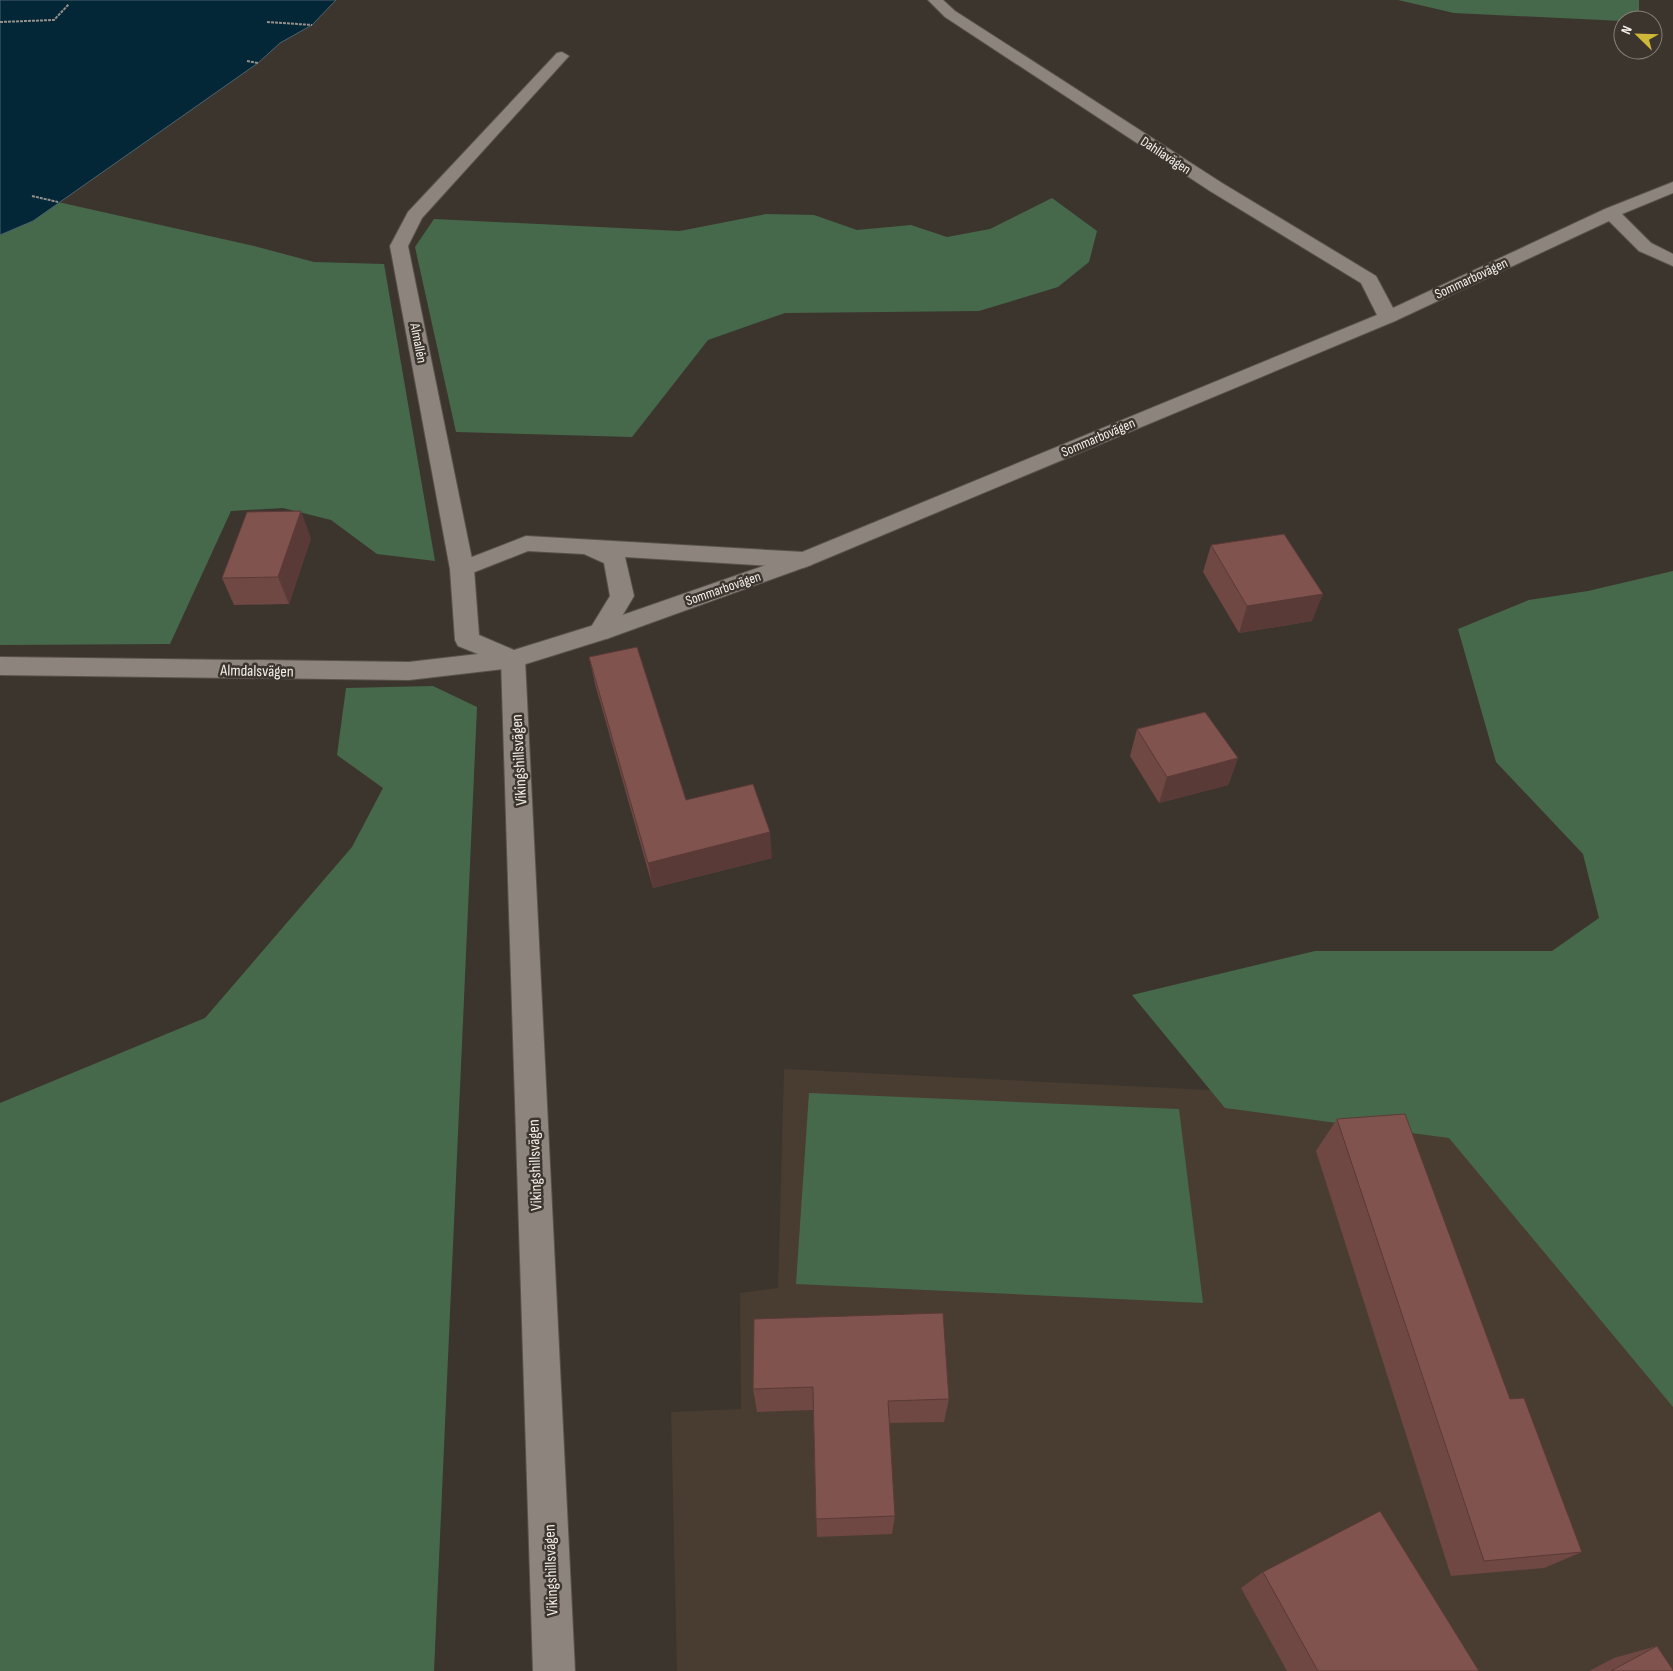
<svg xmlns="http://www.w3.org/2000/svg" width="1673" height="1671" font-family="'Sofia Sans Condensed',sans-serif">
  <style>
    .built { fill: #493d32 }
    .green { fill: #47694b }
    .water { fill: #042738; stroke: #4c636d }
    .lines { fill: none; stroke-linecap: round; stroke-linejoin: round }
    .lane-casing { stroke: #59534d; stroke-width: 2 }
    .street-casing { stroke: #59534d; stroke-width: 2 }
    .secondary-casing { stroke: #59534d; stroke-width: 2 }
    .path { stroke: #96908a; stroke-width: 2; stroke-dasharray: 3 1; stroke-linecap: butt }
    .lane { fill: #8d857d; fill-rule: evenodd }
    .street { fill: #8d857d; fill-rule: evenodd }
    .secondary { fill: #8d857d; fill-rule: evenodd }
    .wall { fill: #6f4743 }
    .shaded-wall { fill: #5a3a37 }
    .building { fill: #81534e; stroke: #5a3a37 }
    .labels { text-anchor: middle; stroke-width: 5; stroke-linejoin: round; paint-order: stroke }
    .far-street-label { font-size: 14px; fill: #f3efea; stroke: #3c352e }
    .street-label { font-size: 16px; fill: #f3efea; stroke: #3c352e }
  </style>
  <rect width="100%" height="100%" fill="#3c352e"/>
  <path class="built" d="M784 1069 1579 1108 1673 1355V1671H677L671 1412 741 1409 740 1293 778 1288Z"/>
  <g class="green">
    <path d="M1398 0H1639V20L1623 21 1454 13Z"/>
    <path d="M1052 198 1097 231 1089 262 1058 287 979 311 785 313 708 340 632 437 456 432 415 247 434 219 680 231 766 214 814 215 857 230 911 225 947 237 990 229Z"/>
    <path d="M58 202 254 246 314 262 384 264 435 561 377 554 331 520 283 508 231 511 170 644 0 645V235L33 221Z"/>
    <path d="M1673 571V1407L1449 1138 1225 1108 1132 995 1315 951H1552L1599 918 1583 854 1496 762 1458 629 1529 600 1588 591Z"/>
    <path d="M433 686 477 707 434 1671H0V1103L205 1018 352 847 383 788 337 755 346 688Z"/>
    <path d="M809 1093 1179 1109 1203 1303 796 1284Z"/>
  </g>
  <path class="water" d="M0 0H336L312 25 280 43 258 63 33 221 0 235Z"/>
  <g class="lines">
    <defs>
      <path id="lane" d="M526 536 803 552 811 555 815 560 811 565 803 568 625 557 634 596 609 638 600 640 591 638 588 632 610 596 604 563 584 554 528 551 462 577 454 574 450 569 454 564Z"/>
      <path id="street" d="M928 0H943L955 11 1222 183 1376 276 1393 308 1605 209 1673 182V193L1622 214 1651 243 1673 254V266L1639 251 1609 221 1395 321 811 565 609 638 513 668 409 680 0 675V657L409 662 478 654 458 646 455 640 450 569 390 246 408 212 557 53 562 52 569 56 422 218 408 246 474 569 479 635 514 650 591 626 795 555 1377 315 1361 283 1210 191 945 17Z"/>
      <path id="secondary" d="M513 650 522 653 525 659 575 1671H533L501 659 504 653Z"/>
    </defs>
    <use href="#lane" class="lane-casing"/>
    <use href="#street" class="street-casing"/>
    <use href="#secondary" class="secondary-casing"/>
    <g class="path">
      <path d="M0 22 54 20 69 4"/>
      <path d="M267 22 312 25"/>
      <path d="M247 61 258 63"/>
      <path d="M32 196 58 202"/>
    </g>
    <use href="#lane" class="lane"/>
    <use href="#street" class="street"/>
    <use href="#secondary" class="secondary"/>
  </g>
  <g class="wall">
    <path d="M311 538 289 604 234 605 222 578Z"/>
    <path d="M1211 545 1312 621 1239 633 1203 572Z"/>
    <path d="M589 657 686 800 772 858 653 888 595 684Z"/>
    <path d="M1137 729 1238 758 1228 785 1159 803 1130 756Z"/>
    <path d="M1337 1119 1582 1552 1544 1568 1451 1576 1316 1151Z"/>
    <path d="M754 1319 949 1399 944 1422 889 1423 895 1516 892 1534 817 1537 813 1410 757 1412 753 1389Z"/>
    <path d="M1263 1572 1479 1671H1287L1241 1588Z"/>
    <path d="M1657 1646 1673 1671H1589L1614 1658Z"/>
  </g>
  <g class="shaded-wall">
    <path d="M301 511 311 538 289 604 278 577Z"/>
    <path d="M1323 594 1312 621 1239 633 1247 606Z"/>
    <path d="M1238 758 1228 785 1159 803 1167 777Z"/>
    <path d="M770 832 772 858 653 888 648 863Z"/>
  </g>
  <g class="building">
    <path d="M301 511 278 577 222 578 247 512Z"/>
    <path d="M1284 534 1323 594 1247 606 1211 545Z"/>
    <path d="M637 647 686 800 753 784 770 832 648 863 589 657Z"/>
    <path d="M1205 712 1238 758 1167 777 1137 729Z"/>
    <path d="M1405 1114 1510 1399 1524 1398 1582 1552 1484 1561 1337 1119Z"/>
    <path d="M943 1313 949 1399 888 1401 895 1516 816 1519 813 1387 753 1389 754 1319Z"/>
    <path d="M1380 1511 1479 1671H1318L1263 1572Z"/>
    <path d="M1657 1646 1673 1670V1671H1611Z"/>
  </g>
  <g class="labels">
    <g class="far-street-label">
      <text transform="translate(1166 155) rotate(33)" y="5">Dahliavägen</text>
      <text transform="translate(1471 278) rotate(-25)" y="5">Sommarbovägen</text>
      <text transform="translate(419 343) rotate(79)" y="5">Almallén</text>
      <text transform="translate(1098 437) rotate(-23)" y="5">Sommarbovägen</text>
      <text transform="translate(723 588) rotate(-19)" y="5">Sommarbovägen</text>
    </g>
    <g class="street-label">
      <text transform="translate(257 670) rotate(1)" y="6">Almdalsvägen</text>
      <text transform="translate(518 760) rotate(-93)" y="6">Vikingshillsvägen</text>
      <text transform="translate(534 1165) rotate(-92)" y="6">Vikingshillsvägen</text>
      <text transform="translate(550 1570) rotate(-92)" y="6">Vikingshillsvägen</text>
    </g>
  </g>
  <g transform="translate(1638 35) rotate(293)"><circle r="24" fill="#3c352e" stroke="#857f79"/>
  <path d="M0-4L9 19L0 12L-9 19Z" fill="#cfb837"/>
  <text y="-8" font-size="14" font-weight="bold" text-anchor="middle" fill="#f3efea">N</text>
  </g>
</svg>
